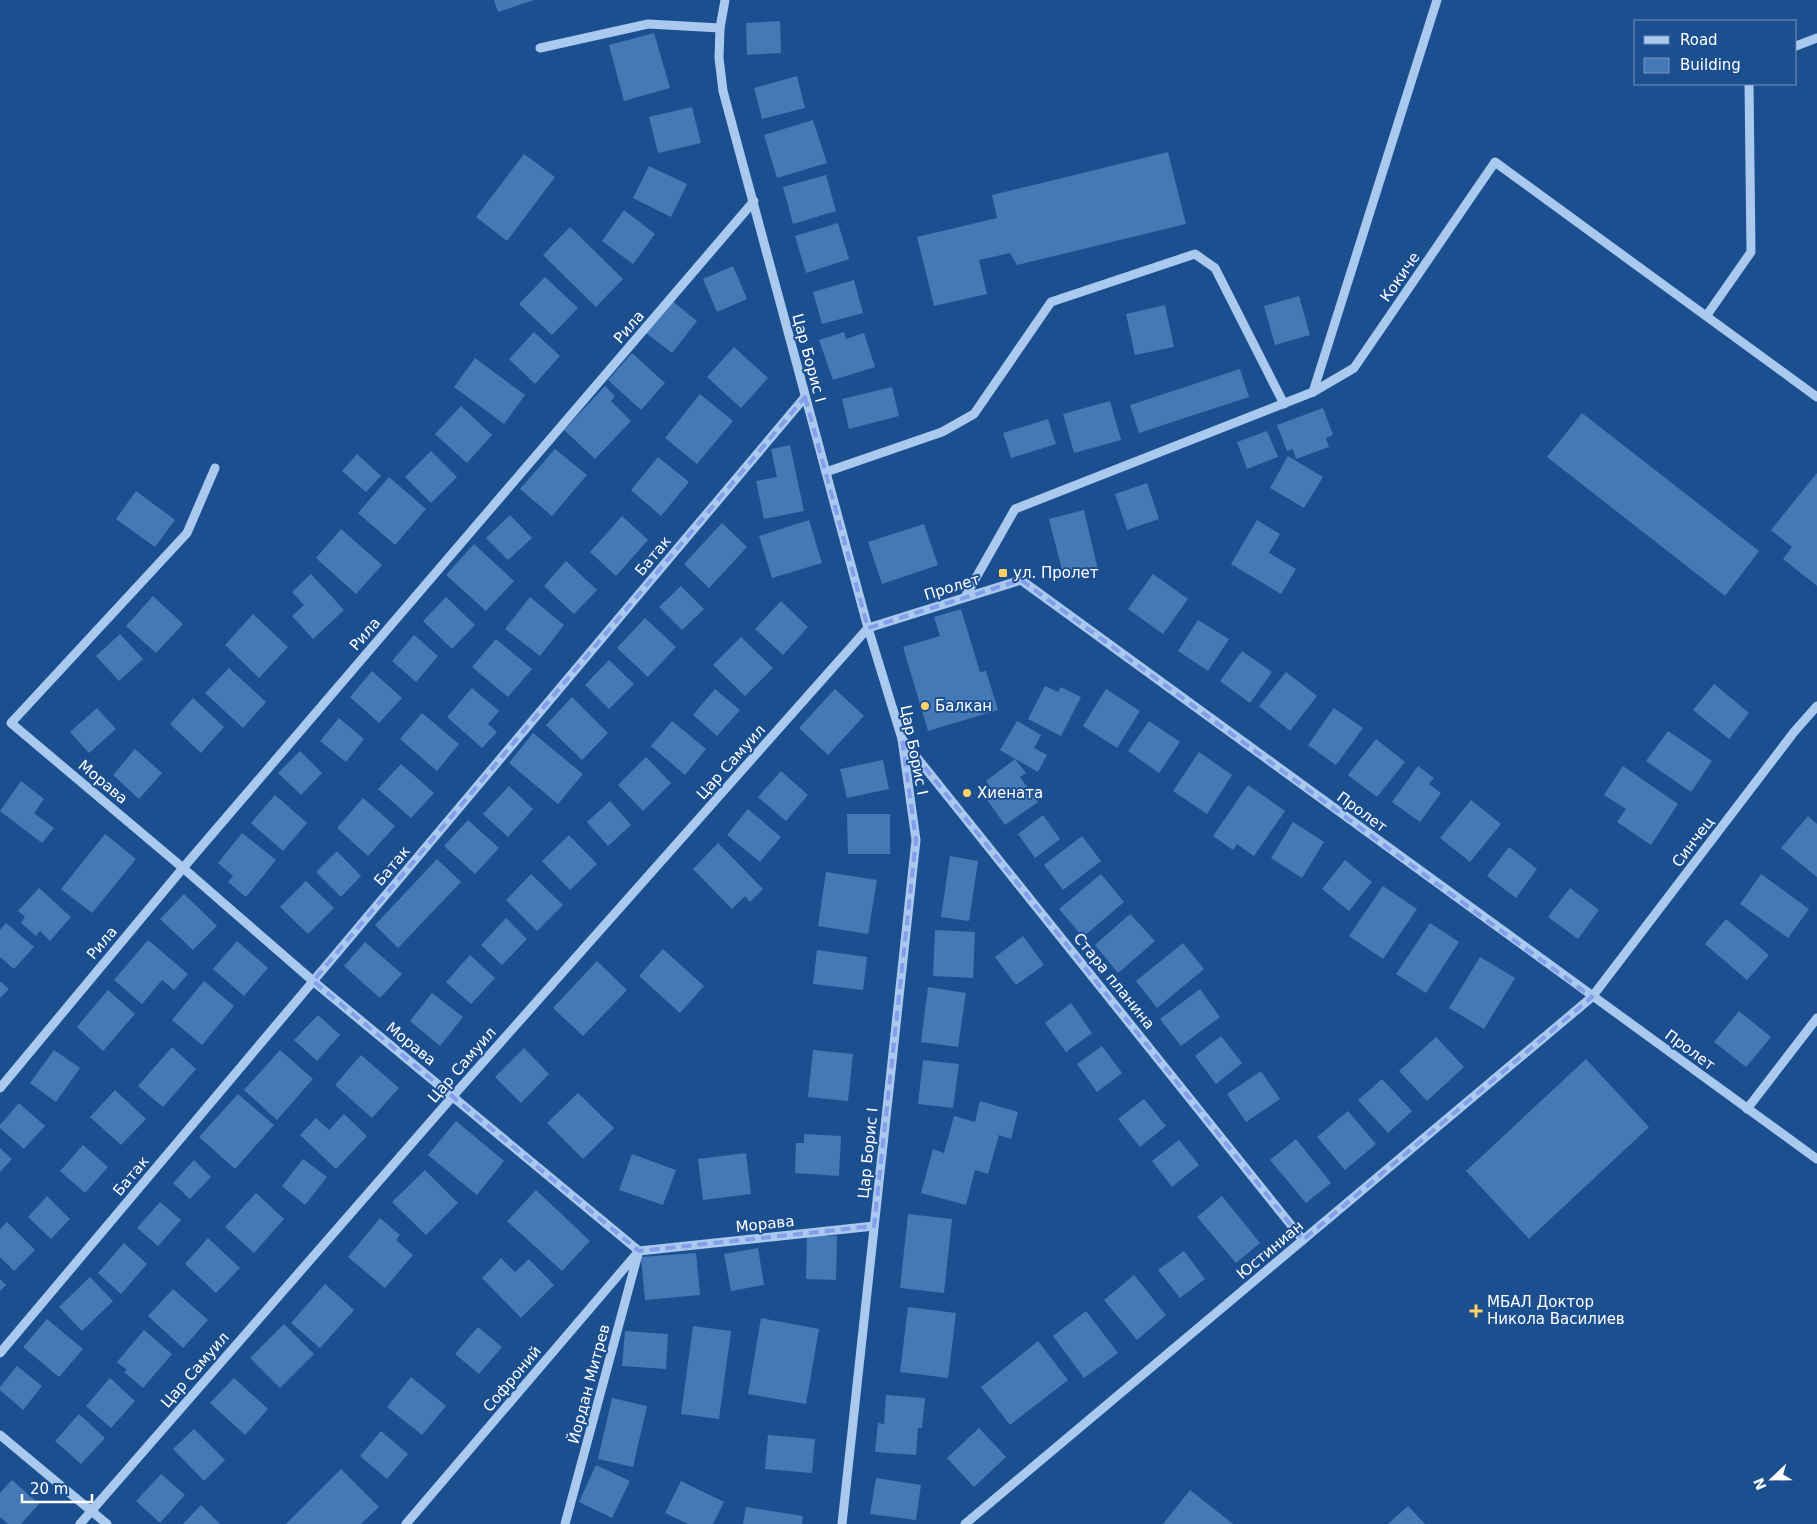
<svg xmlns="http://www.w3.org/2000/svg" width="1817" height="1524" font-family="'DejaVu Sans',sans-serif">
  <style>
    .building { fill: #4478b7 }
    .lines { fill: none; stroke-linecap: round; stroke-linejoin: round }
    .minor { stroke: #a9c9ee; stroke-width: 9 }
    .marked { fill: none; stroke: #839eea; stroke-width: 4; stroke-dasharray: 10 6; stroke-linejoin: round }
    .poi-dot { fill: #ffd166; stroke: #1b4f8f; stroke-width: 2 }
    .labels { text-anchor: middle; stroke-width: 4; stroke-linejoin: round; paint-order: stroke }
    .street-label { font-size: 15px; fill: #fff; stroke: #1b4f8f }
    .poi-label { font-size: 15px; fill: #fff; stroke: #1b4f8f; text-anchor: start }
  </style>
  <rect width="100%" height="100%" fill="#1b4f8f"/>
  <g class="building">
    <path d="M494 0H534L498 12Z"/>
    <path d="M780 21 781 53 747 55 746 23Z"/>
    <path d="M654 33 670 88 624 101 609 45Z"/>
    <path d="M797 76 805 108 762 119 754 88Z"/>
    <path d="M692 107 701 143 658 153 649 117Z"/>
    <path d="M813 120 827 163 777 178 764 135Z"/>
    <path d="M1168 152 1186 224 1017 265 1010 253 979 260 987 294 934 306 917 237 997 218 992 195Z"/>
    <path d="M524 154 555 177 507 241 476 217Z"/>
    <path d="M649 166 687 184 671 217 633 198Z"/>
    <path d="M826 175 836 211 793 224 783 187Z"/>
    <path d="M624 210 655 234 633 264 602 241Z"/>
    <path d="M838 223 849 259 806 273 795 236Z"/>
    <path d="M570 227 623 279 596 307 543 255Z"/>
    <path d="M733 266 747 299 717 312 703 279Z"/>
    <path d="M545 277 578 308 552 335 519 304Z"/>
    <path d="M854 280 863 313 822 324 813 292Z"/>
    <path d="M1299 296 1310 335 1275 345 1264 306Z"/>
    <path d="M671 300 697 321 672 353 646 333Z"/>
    <path d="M1165 305 1174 347 1135 355 1126 314Z"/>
    <path d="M534 332 560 356 535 384 509 359Z"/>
    <path d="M844 332 846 339 864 333 875 367 833 380 819 340Z"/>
    <path d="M734 347 768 378 741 408 707 377Z"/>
    <path d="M632 353 665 383 641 410 608 380Z"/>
    <path d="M475 358 525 395 504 424 454 387Z"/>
    <path d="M1240 369 1249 397 1139 433 1130 405Z"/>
    <path d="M605 386 615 396 611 401 631 421 595 459 564 430Z"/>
    <path d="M892 387 899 416 849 429 842 399Z"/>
    <path d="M700 394 733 421 697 464 665 438Z"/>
    <path d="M1110 401 1121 440 1074 453 1063 414Z"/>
    <path d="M461 406 492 435 467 463 435 434Z"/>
    <path d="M1323 408 1333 435 1326 438 1329 447 1296 459 1293 449 1287 451 1277 425Z"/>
    <path d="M1582 413 1759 551 1725 596 1547 457Z"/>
    <path d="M1048 419 1056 444 1011 458 1003 433Z"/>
    <path d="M1267 431 1278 457 1247 469 1237 442Z"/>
    <path d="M790 445 804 511 764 519 756 481 777 477 771 449Z"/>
    <path d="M555 449 587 475 552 516 520 489Z"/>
    <path d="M431 451 457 477 431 503 405 477Z"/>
    <path d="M357 454 381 476 366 492 342 471Z"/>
    <path d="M1288 456 1323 477 1304 508 1270 488Z"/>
    <path d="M658 457 689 482 661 516 631 490Z"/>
    <path d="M1817 473V586L1783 559 1792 547 1771 530Z"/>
    <path d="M389 477 426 509 395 545 358 513Z"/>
    <path d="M1147 483 1159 519 1127 530 1115 494Z"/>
    <path d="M136 491 175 520 155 547 116 519Z"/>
    <path d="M1084 510 1098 570 1064 578 1049 519Z"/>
    <path d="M510 515 532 538 508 560 486 538Z"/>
    <path d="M622 516 648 540 616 576 590 552Z"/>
    <path d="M809 520 822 563 772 578 759 536Z"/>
    <path d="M1257 520 1280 534 1269 553 1296 569 1281 594 1231 564Z"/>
    <path d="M722 523 747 547 709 588 684 564Z"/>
    <path d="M924 524 938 565 882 584 868 542Z"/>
    <path d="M341 529 382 565 356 594 316 558Z"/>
    <path d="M474 544 514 581 486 611 446 575Z"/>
    <path d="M566 561 597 590 574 614 544 586Z"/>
    <path d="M311 574 344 610 313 639 292 616 304 605 292 592Z"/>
    <path d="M1153 574 1188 599 1163 634 1128 609Z"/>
    <path d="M681 586 704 609 682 630 659 607Z"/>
    <path d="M153 596 183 624 156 653 126 626Z"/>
    <path d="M446 597 475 625 452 649 423 621Z"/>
    <path d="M530 597 564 625 540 656 505 629Z"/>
    <path d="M781 601 808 627 783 655 755 629Z"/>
    <path d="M961 609 980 672 986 671 998 710 928 731 903 647 940 636 934 617Z"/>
    <path d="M253 614 288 647 259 678 225 645Z"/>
    <path d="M645 618 676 647 648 677 617 648Z"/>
    <path d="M1198 620 1229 639 1208 671 1178 651Z"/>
    <path d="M120 634 143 659 119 681 96 656Z"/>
    <path d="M414 635 438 656 416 682 392 661Z"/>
    <path d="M741 637 773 668 745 696 713 665Z"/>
    <path d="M496 639 532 669 508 697 472 667Z"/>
    <path d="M1242 651 1272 672 1250 703 1220 681Z"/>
    <path d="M609 660 634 684 609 709 585 685Z"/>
    <path d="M229 668 266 702 243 728 205 693Z"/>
    <path d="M372 671 402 698 379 723 350 697Z"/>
    <path d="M1286 672 1317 696 1290 731 1259 706Z"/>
    <path d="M1714 684 1749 713 1729 739 1693 710Z"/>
    <path d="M1045 686 1058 692 1061 687 1081 697 1061 736 1028 719Z"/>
    <path d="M472 688 499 711 488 724 497 732 482 748 447 717Z"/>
    <path d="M715 689 740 710 717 736 693 715Z"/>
    <path d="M835 689 864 716 828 755 799 728Z"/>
    <path d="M1106 689 1140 711 1117 748 1083 726Z"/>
    <path d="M572 697 608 733 582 760 546 725Z"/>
    <path d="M193 698 224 727 201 753 170 724Z"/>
    <path d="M97 708 116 729 89 753 70 732Z"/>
    <path d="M1334 708 1363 728 1336 765 1308 745Z"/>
    <path d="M422 713 459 744 437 771 400 739Z"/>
    <path d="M339 718 364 739 346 762 320 741Z"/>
    <path d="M672 721 706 749 685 775 651 746Z"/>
    <path d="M1017 721 1041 735 1034 748 1047 755 1038 772 1000 750Z"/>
    <path d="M1149 721 1180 742 1159 773 1128 751Z"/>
    <path d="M1668 731 1712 761 1691 792 1646 761Z"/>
    <path d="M533 733 583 774 558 804 509 763Z"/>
    <path d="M1376 739 1405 762 1377 797 1348 775Z"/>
    <path d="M135 749 162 773 139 799 113 775Z"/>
    <path d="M300 751 322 773 301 795 278 773Z"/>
    <path d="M1199 752 1232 775 1207 814 1173 791Z"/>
    <path d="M646 757 671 783 643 811 618 785Z"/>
    <path d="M1015 759 1026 773 1020 777 1038 802 1005 825 985 797 993 791 986 781Z"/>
    <path d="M883 760 889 789 847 798 840 769Z"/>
    <path d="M401 764 434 793 411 818 378 789Z"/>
    <path d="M1418 766 1434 778 1429 784 1441 793 1420 822 1392 802Z"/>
    <path d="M1623 766 1678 804 1651 845 1617 822 1626 809 1604 795Z"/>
    <path d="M781 771 808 795 786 821 758 797Z"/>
    <path d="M21 781 44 799 34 813 54 828 42 843 0 811Z"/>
    <path d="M1248 785 1285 811 1254 856 1237 844 1233 850 1213 836Z"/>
    <path d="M509 786 533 809 508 837 483 814Z"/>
    <path d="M275 795 307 823 283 851 251 823Z"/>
    <path d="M363 798 395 826 368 856 337 828Z"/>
    <path d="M1471 800 1501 824 1470 862 1440 838Z"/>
    <path d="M610 801 631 825 608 846 587 822Z"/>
    <path d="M748 809 781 837 760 862 727 835Z"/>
    <path d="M847 814H890V854H848Z"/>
    <path d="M1043 815 1060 839 1035 858 1018 834Z"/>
    <path d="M1808 816 1817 824V877L1781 848Z"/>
    <path d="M468 820 499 848 475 874 444 846Z"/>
    <path d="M1293 822 1324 842 1302 878 1271 858Z"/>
    <path d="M242 833 276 860 246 897 228 882 233 876 218 863Z"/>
    <path d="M105 834 136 859 92 913 61 889Z"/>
    <path d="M569 835 597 864 570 890 542 861Z"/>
    <path d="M1082 836 1101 861 1063 890 1044 865Z"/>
    <path d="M718 843 763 889 750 902 745 896 732 909 693 869Z"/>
    <path d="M1509 847 1537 869 1516 898 1487 876Z"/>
    <path d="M337 851 361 876 341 897 316 872Z"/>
    <path d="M950 856 978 861 969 921 941 917Z"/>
    <path d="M437 859 461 882 398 948 375 925Z"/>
    <path d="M1345 860 1372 882 1349 911 1322 889Z"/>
    <path d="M826 872 877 880 868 934 818 926Z"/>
    <path d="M531 874 563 905 537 931 506 900Z"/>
    <path d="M1101 874 1124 902 1083 937 1059 909Z"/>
    <path d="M1761 874 1809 909 1788 938 1740 904Z"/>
    <path d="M306 881 334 908 308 934 280 907Z"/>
    <path d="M1383 886 1417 909 1383 959 1349 936Z"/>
    <path d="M39 888 71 917 50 941 40 931 36 936 21 923 25 917 18 911Z"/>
    <path d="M1570 888 1599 910 1578 939 1548 917Z"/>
    <path d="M184 894 217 926 193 950 160 919Z"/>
    <path d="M1130 914 1155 941 1118 973 1095 945Z"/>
    <path d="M506 918 527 939 502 965 481 945Z"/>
    <path d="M1726 919 1769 955 1747 980 1705 944Z"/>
    <path d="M6 923 34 947 14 969 0 957V930Z"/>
    <path d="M1430 923 1459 942 1426 993 1396 974Z"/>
    <path d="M935 930 975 932 973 978 933 976Z"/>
    <path d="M1023 936 1044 965 1016 985 995 957Z"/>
    <path d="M148 940 188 974 174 990 162 980 142 1004 114 980Z"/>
    <path d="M237 941 268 968 244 996 213 969Z"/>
    <path d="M365 942 402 974 380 998 344 966Z"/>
    <path d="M1183 943 1204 969 1157 1008 1136 981Z"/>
    <path d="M663 949 704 986 680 1013 639 976Z"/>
    <path d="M817 950 867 957 863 990 813 984Z"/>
    <path d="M470 955 495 978 471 1004 446 982Z"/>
    <path d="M1480 957 1515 978 1484 1029 1449 1008Z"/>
    <path d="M597 961 627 990 583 1036 553 1008Z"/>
    <path d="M0 981 9 989 0 998Z"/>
    <path d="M204 981 234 1006 202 1045 172 1020Z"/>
    <path d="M928 987 966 993 958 1047 921 1042Z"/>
    <path d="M1200 989 1220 1017 1181 1046 1160 1019Z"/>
    <path d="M108 990 135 1014 103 1051 77 1027Z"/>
    <path d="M432 993 463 1017 440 1046 410 1021Z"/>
    <path d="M1071 1003 1092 1033 1066 1052 1045 1023Z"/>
    <path d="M1739 1011 1771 1037 1746 1067 1714 1042Z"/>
    <path d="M318 1015 340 1035 317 1061 294 1040Z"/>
    <path d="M1221 1036 1242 1063 1216 1084 1195 1056Z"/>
    <path d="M1436 1037 1464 1067 1427 1101 1399 1071Z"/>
    <path d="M1102 1046 1122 1073 1097 1092 1077 1064Z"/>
    <path d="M172 1047 196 1069 163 1107 138 1086Z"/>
    <path d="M524 1048 549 1074 521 1103 495 1077Z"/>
    <path d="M54 1050 80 1068 56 1102 30 1083Z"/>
    <path d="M280 1050 313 1079 277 1120 244 1090Z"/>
    <path d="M813 1050 853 1054 848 1101 808 1097Z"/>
    <path d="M361 1055 399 1088 372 1118 335 1085Z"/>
    <path d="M1586 1059 1649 1127 1529 1239 1466 1171Z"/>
    <path d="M923 1060 959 1064 953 1108 918 1104Z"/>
    <path d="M1261 1071 1280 1099 1246 1122 1227 1094Z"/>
    <path d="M1382 1079 1412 1111 1388 1133 1358 1100Z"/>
    <path d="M115 1090 146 1119 121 1145 90 1117Z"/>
    <path d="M578 1093 614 1128 583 1159 547 1123Z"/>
    <path d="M238 1094 274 1125 235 1169 199 1137Z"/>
    <path d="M1144 1099 1166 1126 1140 1147 1118 1119Z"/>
    <path d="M980 1101 1018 1112 1011 1139 999 1135 988 1174 975 1170 966 1205 921 1193 933 1149 944 1153 954 1116 975 1122Z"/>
    <path d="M19 1103 45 1126 24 1149 0 1128V1125Z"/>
    <path d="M1348 1111 1376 1144 1345 1170 1317 1137Z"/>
    <path d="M344 1114 367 1136 336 1169 300 1135 316 1118 329 1130Z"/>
    <path d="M456 1121 504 1161 477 1195 428 1155Z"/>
    <path d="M804 1134 841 1136 839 1176 795 1173 796 1143H804Z"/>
    <path d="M1296 1139 1331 1183 1306 1203 1270 1160Z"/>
    <path d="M1179 1140 1199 1165 1172 1187 1152 1161Z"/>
    <path d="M83 1145 108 1167 85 1193 60 1171Z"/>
    <path d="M0 1148 12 1159 0 1172Z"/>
    <path d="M746 1153 751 1194 703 1200 698 1159Z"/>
    <path d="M632 1154 676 1170 663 1205 619 1190Z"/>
    <path d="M303 1159 327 1177 305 1205 282 1186Z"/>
    <path d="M194 1160 211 1177 190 1199 173 1183Z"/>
    <path d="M425 1170 458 1203 426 1235 392 1202Z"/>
    <path d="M536 1190 590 1241 562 1271 507 1221Z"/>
    <path d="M256 1193 284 1219 254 1253 225 1227Z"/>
    <path d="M47 1196 70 1219 51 1239 28 1217Z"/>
    <path d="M1222 1196 1260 1243 1236 1263 1197 1217Z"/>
    <path d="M160 1202 181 1220 158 1246 137 1228Z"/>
    <path d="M908 1214 952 1219 944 1293 900 1288Z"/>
    <path d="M380 1218 400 1235 396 1240 413 1255 385 1288 348 1257Z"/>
    <path d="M7 1222 35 1250 14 1271 0 1257V1229Z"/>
    <path d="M807 1236H837L836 1280 806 1279Z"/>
    <path d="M208 1238 240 1268 216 1293 185 1264Z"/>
    <path d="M124 1243 147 1264 121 1294 98 1273Z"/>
    <path d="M758 1248 764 1285 731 1291 724 1254Z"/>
    <path d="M1184 1251 1205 1279 1180 1298 1158 1270Z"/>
    <path d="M696 1253 700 1295 645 1300 641 1257Z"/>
    <path d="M501 1258 515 1272 529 1259 554 1285 521 1318 482 1278Z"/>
    <path d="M1134 1275 1166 1315 1137 1340 1104 1300Z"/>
    <path d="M90 1277 113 1301 82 1331 59 1307Z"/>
    <path d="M0 1279 6 1285 0 1291Z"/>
    <path d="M325 1284 354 1310 320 1348 291 1323Z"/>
    <path d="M173 1289 208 1320 183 1348 148 1316Z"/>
    <path d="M908 1307 956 1313 948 1378 900 1372Z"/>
    <path d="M1086 1311 1118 1353 1084 1378 1053 1336Z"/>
    <path d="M761 1318 819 1329 806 1404 748 1394Z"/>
    <path d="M47 1319 83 1349 59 1377 23 1347Z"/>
    <path d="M284 1324 314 1354 280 1388 250 1358Z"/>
    <path d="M693 1326 731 1331 719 1419 681 1414Z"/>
    <path d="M478 1327 502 1347 479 1374 455 1354Z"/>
    <path d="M144 1330 172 1354 143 1388 124 1372 127 1370 117 1362Z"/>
    <path d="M625 1331 668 1334 666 1369 622 1366Z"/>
    <path d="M1038 1341 1068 1380 1010 1425 981 1387Z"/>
    <path d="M17 1366 42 1386 23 1410 0 1390V1387Z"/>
    <path d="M411 1377 446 1406 422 1435 387 1407Z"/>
    <path d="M110 1378 135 1401 111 1428 86 1406Z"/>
    <path d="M234 1378 268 1409 245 1435 210 1403Z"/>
    <path d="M886 1395 925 1398 922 1428H918L916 1455 875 1452 878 1423 884 1424Z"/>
    <path d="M612 1398 647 1406 633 1467 598 1459Z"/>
    <path d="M79 1414 105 1438 81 1464 55 1441Z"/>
    <path d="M979 1428 1006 1457 974 1487 947 1458Z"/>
    <path d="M194 1429 225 1460 204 1481 173 1449Z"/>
    <path d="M381 1431 408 1454 387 1479 360 1456Z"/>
    <path d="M768 1435 815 1439 812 1473 765 1469Z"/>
    <path d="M596 1465 630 1481 612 1518 579 1502Z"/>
    <path d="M341 1469 379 1507 361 1524H286Z"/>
    <path d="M161 1474 185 1495 160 1523 136 1501Z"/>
    <path d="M876 1478 921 1485 916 1520 870 1514Z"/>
    <path d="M12 1480 39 1504 21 1524H8L0 1517V1493Z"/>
    <path d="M681 1481 724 1502 713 1524H688L665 1513Z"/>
    <path d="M1190 1490 1233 1524H1163Z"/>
    <path d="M201 1505 220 1524H183Z"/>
    <path d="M1408 1506 1425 1524H1388Z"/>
    <path d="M746 1507 803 1516 802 1524H743Z"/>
  </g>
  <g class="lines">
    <g class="minor">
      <path d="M725 0 720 28 719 58 723 91 868 628 902 739 916 840 842 1524"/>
      <path d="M1796 46 1817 38"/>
      <path d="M540 48 648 24 720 28"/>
      <path d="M1707 315 1751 252 1749 84"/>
      <path d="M1313 392 1354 368 1495 162 1817 397"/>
      <path d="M215 468 187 533 11 723 183 868 313 981 639 1251 874 1226"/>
      <path d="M826 472 942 432 974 414 1051 302 1195 254 1215 268 1284 404"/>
      <path d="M965 597 1015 509 1313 392 1437 0"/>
      <path d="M902 739 1303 1240"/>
      <path d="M0 1088 183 868 754 201"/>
      <path d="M1747 1109 1817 1018"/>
      <path d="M0 1353 805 397"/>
      <path d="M0 1435 107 1524"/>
      <path d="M80 1524 453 1096 868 628 1021 580 1817 1159"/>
      <path d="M406 1524 639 1251"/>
      <path d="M565 1524 638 1254"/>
      <path d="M965 1524 1592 997 1794 732 1817 706"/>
    </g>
  </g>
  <path class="marked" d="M805 397 868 628 1021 580 1592 997 1303 1240 902 739 916 840 874 1226 639 1251 313 981Z"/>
  <g class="poi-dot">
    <rect x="998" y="568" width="10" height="10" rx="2.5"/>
    <circle cx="925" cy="706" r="5"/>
    <circle cx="967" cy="793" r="5"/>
    <path d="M1473.5 1303.5h5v5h5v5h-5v5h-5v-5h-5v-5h5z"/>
  </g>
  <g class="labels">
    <g class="street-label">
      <text transform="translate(1400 277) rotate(-55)" y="5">Кокиче</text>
      <text transform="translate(629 327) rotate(-49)" y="5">Рила</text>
      <text transform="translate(809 358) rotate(75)" y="5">Цар Борис I</text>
      <text transform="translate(653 556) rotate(-50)" y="5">Батак</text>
      <text transform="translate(952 587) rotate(-17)" y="5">Пролет</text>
      <text transform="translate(365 634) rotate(-49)" y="5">Рила</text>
      <text transform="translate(914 750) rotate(79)" y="5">Цар Борис I</text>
      <text transform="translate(731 762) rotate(-48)" y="5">Цар Самуил</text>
      <text transform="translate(103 782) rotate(40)" y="5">Морава</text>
      <text transform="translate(1362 812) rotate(36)" y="5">Пролет</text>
      <text transform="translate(1693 842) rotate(-53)" y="5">Синчец</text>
      <text transform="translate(392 866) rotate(-50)" y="5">Батак</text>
      <text transform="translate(102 943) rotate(-50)" y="5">Рила</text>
      <text transform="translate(1114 981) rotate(51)" y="5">Стара планина</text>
      <text transform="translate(411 1044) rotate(39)" y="5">Морава</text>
      <text transform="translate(1690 1050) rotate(36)" y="5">Пролет</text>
      <text transform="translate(462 1065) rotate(-49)" y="5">Цар Самуил</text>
      <text transform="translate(868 1153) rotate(-84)" y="5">Цар Борис I</text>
      <text transform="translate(131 1176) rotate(-50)" y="5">Батак</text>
      <text transform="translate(765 1224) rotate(-6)" y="5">Морава</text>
      <text transform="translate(1270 1250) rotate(-40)" y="5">Юстиниан</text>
      <text transform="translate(195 1370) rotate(-49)" y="5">Цар Самуил</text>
      <text transform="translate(512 1379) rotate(-50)" y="5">Софроний</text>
      <text transform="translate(589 1384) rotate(-75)" y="5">Йордан Митрев</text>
    </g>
    <g class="poi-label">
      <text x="1013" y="578">ул. Пролет</text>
      <text x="935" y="711">Балкан</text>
      <text x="977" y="798">Хиената</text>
      <text x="1487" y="1307">МБАЛ Доктор<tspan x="1487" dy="17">Никола Василиев</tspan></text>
    </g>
  </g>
  <rect x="1634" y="20" width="162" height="65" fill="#1b4f8f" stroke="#7695bc"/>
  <rect x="1644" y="36" width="25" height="8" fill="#a9c9ee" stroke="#7695bc"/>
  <text x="1680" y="45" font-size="15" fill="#ffffff">Road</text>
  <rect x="1644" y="58" width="25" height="15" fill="#4478b7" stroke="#7695bc"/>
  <text x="1680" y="70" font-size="15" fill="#ffffff">Building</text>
  <g transform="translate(1772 1479) rotate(248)" stroke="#1b4f8f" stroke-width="4" paint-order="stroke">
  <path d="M0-4L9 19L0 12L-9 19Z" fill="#ffffff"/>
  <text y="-8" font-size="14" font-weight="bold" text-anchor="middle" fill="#ffffff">N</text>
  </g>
  <path d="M22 1494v8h70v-8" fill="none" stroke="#ffffff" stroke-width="2.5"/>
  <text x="30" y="1494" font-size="15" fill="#ffffff" stroke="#1b4f8f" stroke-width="4" paint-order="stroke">20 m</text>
</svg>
